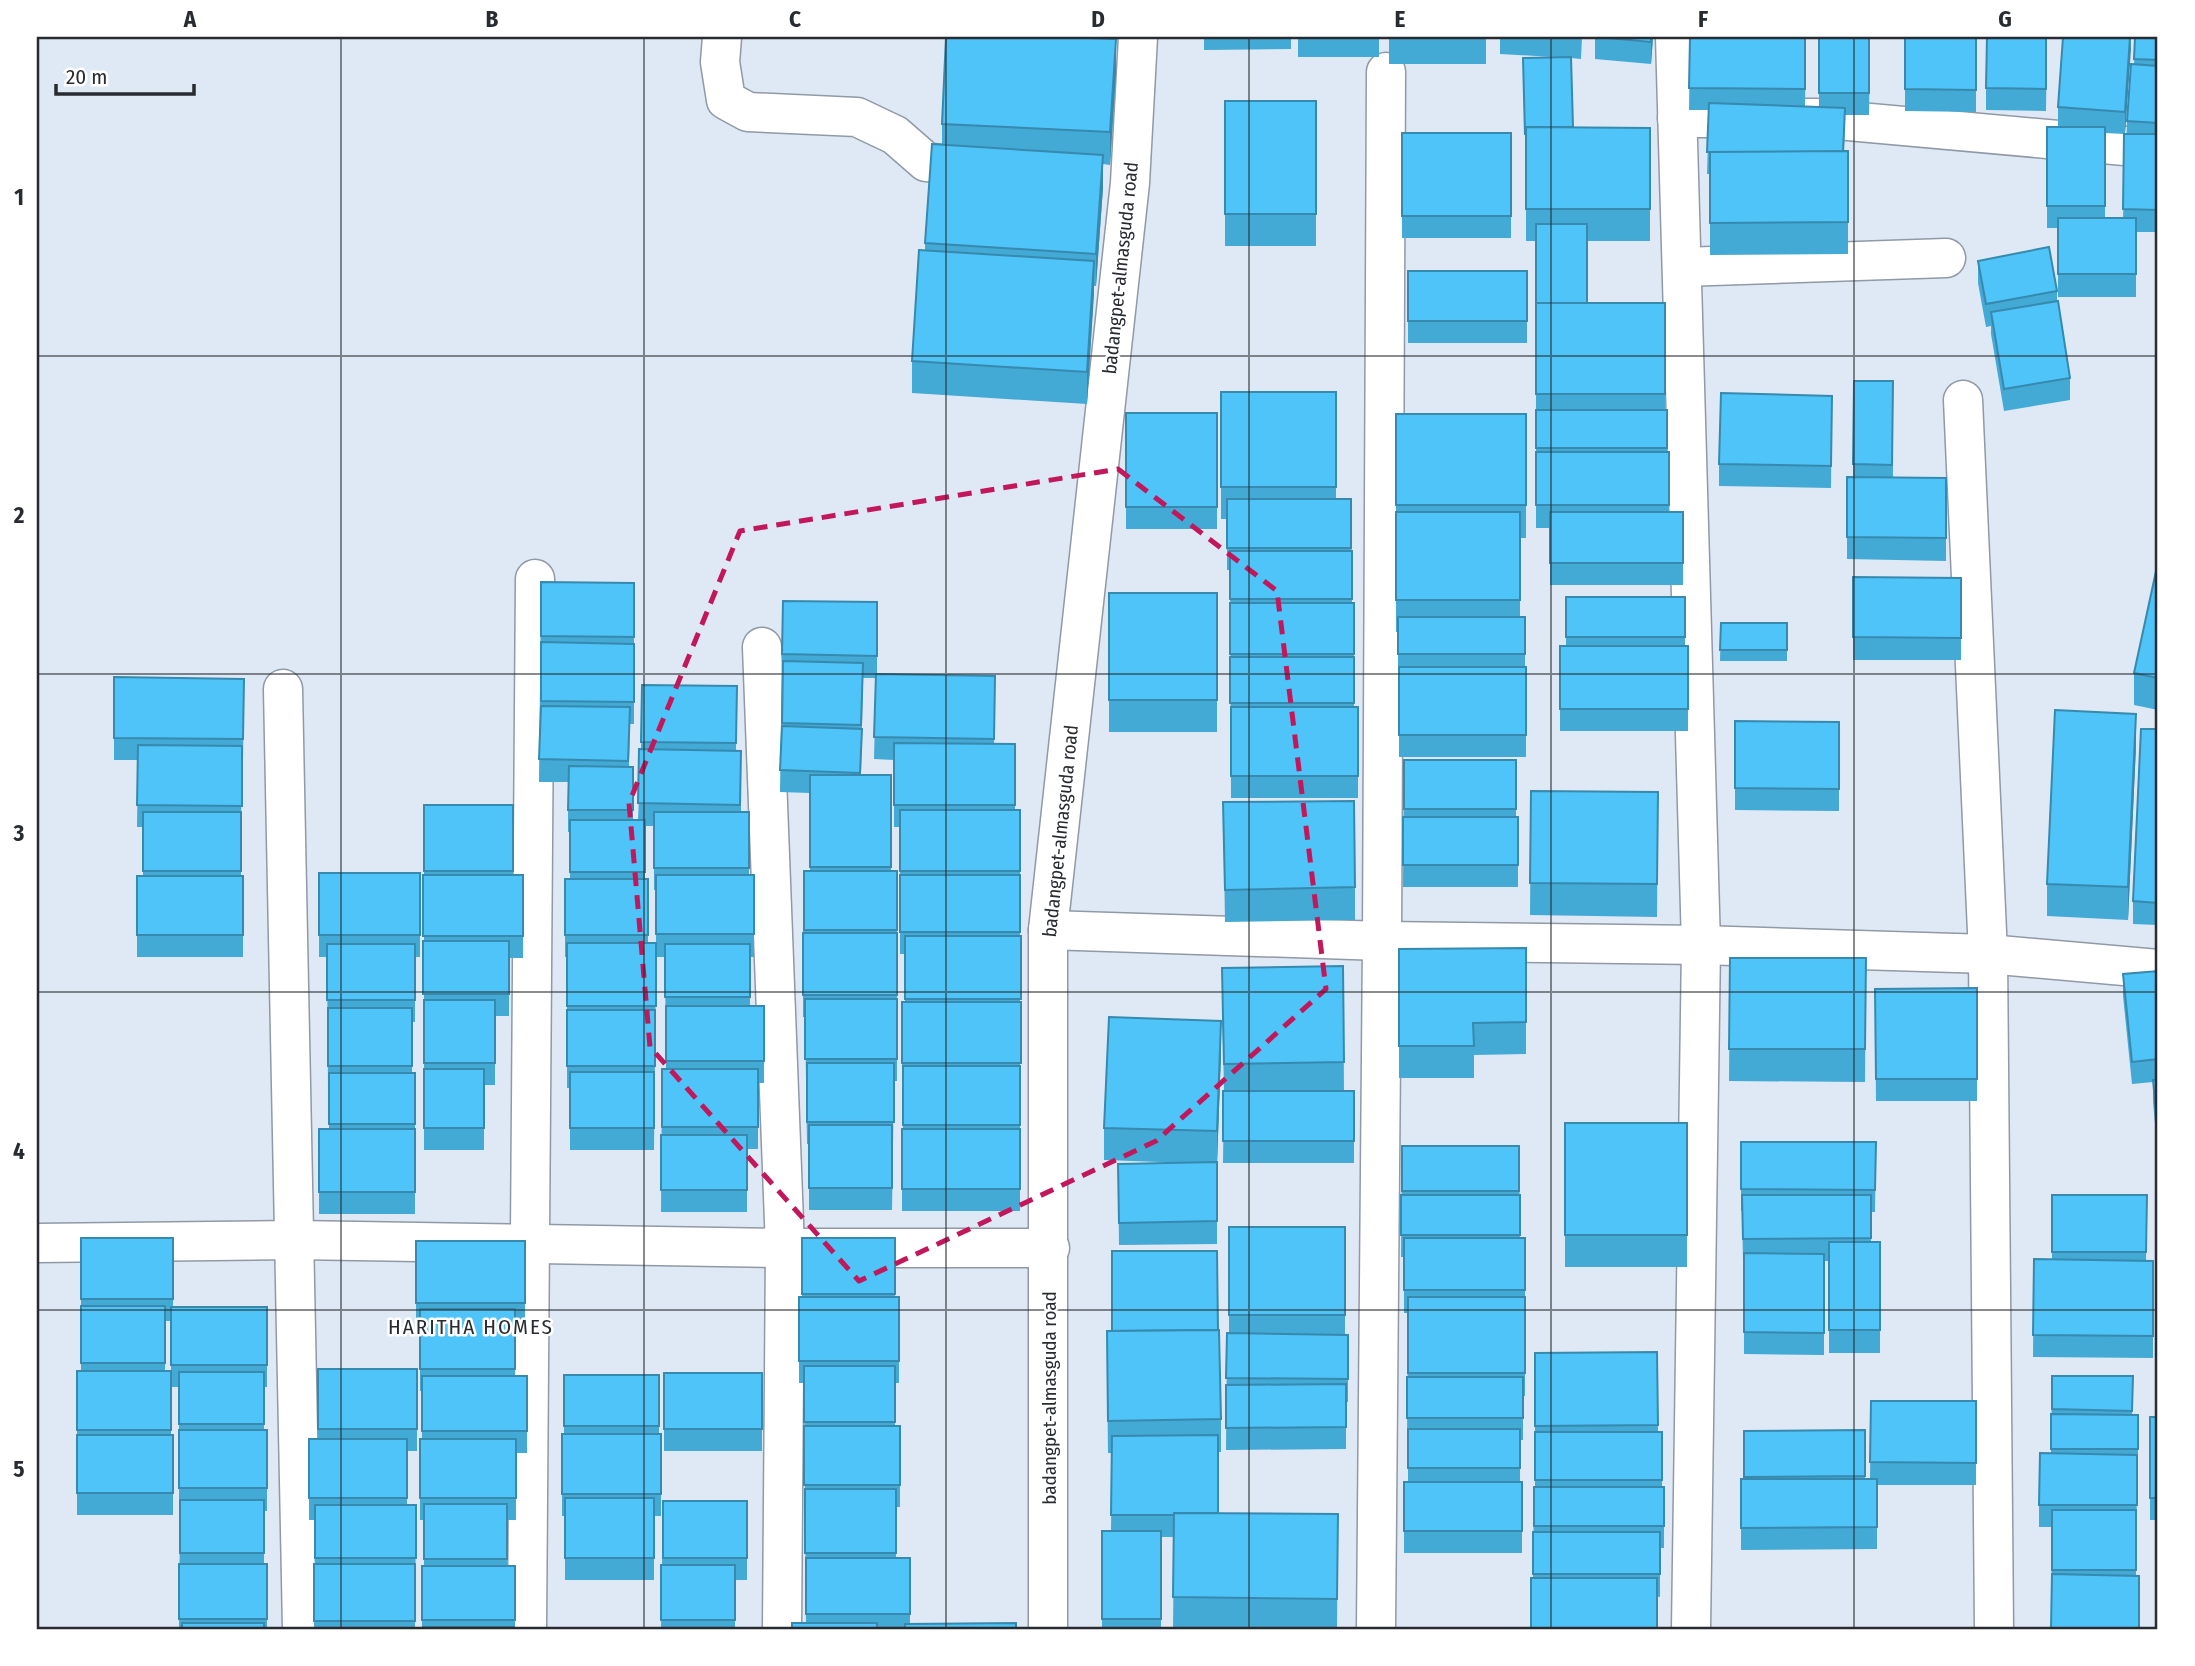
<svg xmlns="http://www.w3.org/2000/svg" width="2195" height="1666" font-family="'Fira Sans Condensed',sans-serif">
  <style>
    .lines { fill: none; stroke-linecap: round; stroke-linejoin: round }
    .minor-casing { stroke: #9099a5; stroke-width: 41 }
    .tertiary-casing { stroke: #9099a5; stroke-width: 41 }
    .minor { stroke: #fff; stroke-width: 38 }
    .tertiary { stroke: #fff; stroke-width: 38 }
    .wall { fill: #43a9d5; fill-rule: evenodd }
    .shaded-wall { fill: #3789ae }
    .building { fill: #4ec4f8; stroke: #3789ae; stroke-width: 2 }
    .marked { fill: none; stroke: #c2185b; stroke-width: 5; stroke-dasharray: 14 9; stroke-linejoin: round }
    .grid { fill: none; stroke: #282b30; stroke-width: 2; stroke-opacity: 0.55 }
    .labels { text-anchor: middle; stroke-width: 5; stroke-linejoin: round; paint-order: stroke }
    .street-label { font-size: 19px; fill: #282b30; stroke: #fff }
    .neighbourhood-label { font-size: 21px; letter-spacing: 2px; fill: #282b30; stroke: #fff }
    .neatline { fill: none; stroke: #282b30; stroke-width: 2.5 }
    .grid-label { font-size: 23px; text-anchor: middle; font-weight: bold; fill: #282b30 }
  </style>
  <rect width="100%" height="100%" fill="#dfe9f6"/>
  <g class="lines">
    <defs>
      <g id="minor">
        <path d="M722 37 720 62 726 100 748 112 857 117 895 135 926 162 981 169"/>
        <path d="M1675 37 1701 945 1691 1629"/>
        <path d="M1677 118H1815L2158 149"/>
        <path d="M1682 267 1946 258"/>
        <path d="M1963 400 1988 954 1994 1629"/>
        <path d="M762 647 785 1248 782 1629"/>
        <path d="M283 689 302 1629"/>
        <path d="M37 1243 295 1240 785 1248H1050"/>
        <path d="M527 1629 535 579"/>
        <path d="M1376 1629 1382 941 1386 72"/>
      </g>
      <g id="tertiary">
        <path d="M1048 930 1382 941 1701 945 1988 954 2158 969"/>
        <path d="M1048 1629V930L1130 183 1138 37"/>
      </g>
    </defs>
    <use href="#minor" class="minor-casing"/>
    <use href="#tertiary" class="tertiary-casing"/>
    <use href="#minor" class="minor"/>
    <use href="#tertiary" class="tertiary"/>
  </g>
  <g class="wall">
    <path d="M1204 37H1291V49L1204 50Z"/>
    <rect x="1298" y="37" width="81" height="20"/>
    <rect x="1389" y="37" width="97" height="27"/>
    <path d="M1500 37H1582L1581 59 1571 58 1573 127 1650 128V241H1587V303H1665V410H1667V452H1669V512H1683V585H1550V528H1536V241H1526V157L1523 58 1553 57 1500 54Z"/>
    <path d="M1595 37H1653L1651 64 1595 59Z"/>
    <path d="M1690 37H1806L1805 106 1819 107V37H1870L1869 115H1845L1844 152 1848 151V254L1710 255V174H1707L1709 110H1689Z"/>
    <path d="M1905 37H1976V112L1905 111Z"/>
    <path d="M2047 37 2046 111 1986 110V88Z"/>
    <path d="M2131 37 2125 134 2105 133V218H2123L2127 121 2134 64 2135 37H2158V232H2136V297H2058V228H2047V127H2058V107Z"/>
    <path d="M1116 72 1110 165 1103 164V187L1096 286H1094L1087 404 912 393V361L925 251V243L942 144V124Z"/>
    <rect x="1225" y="101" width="91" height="145"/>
    <rect x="1402" y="133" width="109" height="105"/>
    <path d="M1978 261 2057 291V302L2070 378V400L2004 411 1991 334V326L1986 327 1978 283Z"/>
    <rect x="1408" y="271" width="119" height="72"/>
    <path d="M1854 381H1893V477L1946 478V561L1847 559V477H1853Z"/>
    <path d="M1221 392H1336V499H1351L1352 603H1354V707H1358V798H1231L1230 570H1227V519H1221Z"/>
    <path d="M1832 396 1831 488 1719 486V464Z"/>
    <rect x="1126" y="413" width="91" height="116"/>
    <path d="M1396 414H1526V538H1520V617H1525V667H1526V757H1399V676H1398V632H1396Z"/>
    <path d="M2158 562V710L2134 705V673Z"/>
    <path d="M1853 577 1961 578V660H1853Z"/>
    <path d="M541 582 634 583V724H630L629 767H633V820H638L641 749 642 685 737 686 736 751H741V812H749V875H754V957H750V1006H764V1083H758V1149H747V1212H661L662 1069H666L665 957H656L654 1150H570V1088H567V957H565V879H570V832H568V782H539ZM645 826H654V890H656V943H648V879H645Z"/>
    <rect x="1109" y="593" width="108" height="139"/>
    <path d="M1566 597H1685V646H1688V731H1560V646H1566Z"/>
    <path d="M877 602V674L995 676 994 744H1015V810H1020V1211H902V1129H903V1085H902V1002H905V954H900V827H894V760L874 759 876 678H863L861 775H891V871H897V1081H894L892 1210H809V1144H807L805 1017H803V933L804 871H810V793L780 792 782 654Z"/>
    <path d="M1721 623H1787V661H1720Z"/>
    <path d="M114 677 244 679 243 762H242L241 828V876H243V957H137V876H143V827H137L138 760H114Z"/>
    <path d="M1735 721 1839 722V811L1735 810Z"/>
    <path d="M2158 729V925L2133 924V901Z"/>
    <path d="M2136 746 2128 920 2047 916V884Z"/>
    <path d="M1404 760H1516V817H1518V887H1403Z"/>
    <path d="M1531 791 1658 792 1657 917 1530 915Z"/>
    <path d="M1223 802 1355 887V920L1225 922Z"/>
    <path d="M424 805H513V875H523V958H509V1016H495V1085H484V1150H424Z"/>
    <path d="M319 873H420V957H415V1022H412V1073H415V1214H319V1129H329V1088H328L327 957H319Z"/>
    <path d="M1526 948V1054L1474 1055V1078H1399V949Z"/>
    <path d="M1730 958H1866L1865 1082 1729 1081Z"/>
    <path d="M1343 966 1344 1091H1354V1163H1223L1224 1091 1222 1000Z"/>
    <path d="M2158 971V1156L2153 1102V1082L2132 1084 2123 996V974Z"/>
    <path d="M1977 988V1101H1876L1875 989Z"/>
    <path d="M1221 1053 1217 1164V1244L1119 1245 1118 1164 1188 1163 1104 1160V1128Z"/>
    <rect x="1565" y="1123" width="122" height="144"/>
    <path d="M1741 1142H1876L1875 1212H1871V1242H1880V1353H1829V1261H1824V1355L1744 1354V1261H1743L1742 1211H1741Z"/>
    <path d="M1402 1146H1519L1520 1238H1525V1396H1523V1440H1520V1482H1522V1553H1404V1482H1408V1440H1407L1408 1313H1404V1257H1401Z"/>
    <path d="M2052 1195H2147L2146 1260 2153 1261V1358L2033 1357 2034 1259H2052Z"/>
    <path d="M1229 1227H1345V1335H1348V1402H1346V1449L1226 1450 1227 1333 1229 1334Z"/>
    <path d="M81 1238H173V1307H267V1387H264V1430H267V1511H264V1564H267V1629H179L180 1511H179V1387H171V1435H173V1515H77V1371H81ZM165 1321H171V1371H165Z"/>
    <path d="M802 1238H895V1297H899V1383H895V1426H900V1507H896V1558H910V1624L1016 1629H792L806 1623 804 1383H799V1297H802Z"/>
    <path d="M416 1241H525V1325H515V1376H527V1453H516V1520H507V1566H515V1629H422V1566H424V1520H420V1439H422V1391H420V1325H416Z"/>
    <path d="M1218 1330 1221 1419V1452H1218V1513L1338 1514 1337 1629H1173L1174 1537H1161V1629H1102V1531H1111L1112 1453H1108L1107 1363Z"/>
    <path d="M1657 1352 1658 1432H1662V1487H1664V1548H1660V1597L1533 1578 1534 1487H1535V1353Z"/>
    <path d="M318 1369H417V1451H407V1505H416L415 1629H314L315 1520H309V1439H318Z"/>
    <rect x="664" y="1373" width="98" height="78"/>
    <path d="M564 1375H659V1434H661V1516H654V1580H565V1516H562V1434H564Z"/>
    <path d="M2052 1376H2133L2132 1415H2138V1472L2136 1528V1576L2051 1629 2052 1527H2039V1505L2051 1453Z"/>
    <path d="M1871 1401H1976V1485H1877V1549L1741 1550V1479H1744V1431L1865 1430V1479H1870Z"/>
    <rect x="2150" y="1417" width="8" height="103"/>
    <path d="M663 1501H747V1580H735V1628L743 1629H661Z"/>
  </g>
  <g class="shaded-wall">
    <path d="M1651 37H1653L1651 64Z"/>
    <path d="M2130 37 2131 49 2125 134V112Z"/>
    <path d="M1116 39V72L1110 165V132Z"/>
    <path d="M1103 155V187L1096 286V254Z"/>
    <path d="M1094 261V294L1087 404V372Z"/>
    <path d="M2136 714V746L2128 920V887Z"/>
    <path d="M1221 1021V1053L1217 1164V1131Z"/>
  </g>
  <g class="building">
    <path d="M946 37H1061L1116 39 1110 132 942 124Z"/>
    <path d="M1597 37H1651V42Z"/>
    <path d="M1690 37H1805V89L1689 88Z"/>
    <rect x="1819" y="37" width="50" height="56"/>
    <path d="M1905 37H1976V90L1905 89Z"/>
    <path d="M1987 37H2046V89L1986 88Z"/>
    <path d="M2063 37H2130L2125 112 2058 107Z"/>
    <path d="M2135 37H2158V60L2134 59Z"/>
    <path d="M1571 57 1573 127H1526L1525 135 1523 58Z"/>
    <path d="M2131 64 2158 66V123L2127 121Z"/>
    <rect x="1225" y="101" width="91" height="113"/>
    <path d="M1709 103 1845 108 1843 152H1707Z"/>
    <path d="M1526 127 1650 128V209H1526Z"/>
    <rect x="2047" y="127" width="58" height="79"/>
    <rect x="1402" y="133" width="109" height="83"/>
    <path d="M2124 134H2158V210L2123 209Z"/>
    <path d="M932 144 1103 155 1096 254 925 243Z"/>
    <path d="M1848 151V222L1710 223V152Z"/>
    <rect x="2058" y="218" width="78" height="56"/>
    <path d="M1536 224H1587V303H1536V305Z"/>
    <path d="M2049 247 2057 291 1986 304 1978 261Z"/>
    <path d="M919 250 1094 261 1087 372 912 361Z"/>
    <rect x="1408" y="271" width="119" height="50"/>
    <path d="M2058 301 2070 378 2004 389 1991 312Z"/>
    <rect x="1536" y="303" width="129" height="91"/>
    <path d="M1854 381H1893L1892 465 1853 464Z"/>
    <rect x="1221" y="392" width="115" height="95"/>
    <path d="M1721 393 1832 396 1831 466 1719 464Z"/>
    <rect x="1536" y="410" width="131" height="38"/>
    <rect x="1126" y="413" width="91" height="94"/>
    <rect x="1396" y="414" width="130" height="91"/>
    <rect x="1536" y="452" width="133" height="53"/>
    <path d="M1847 477 1946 478V538L1847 537Z"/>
    <rect x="1227" y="499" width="124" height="49"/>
    <rect x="1396" y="512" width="124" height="88"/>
    <rect x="1550" y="512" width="133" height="51"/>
    <rect x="1230" y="551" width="122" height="48"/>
    <path d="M2158 562V678L2134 673Z"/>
    <path d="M1853 577 1961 578V638L1853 637Z"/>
    <path d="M541 582 634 583V637L541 636Z"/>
    <rect x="1109" y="593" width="108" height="107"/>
    <rect x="1566" y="597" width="119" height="40"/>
    <path d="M783 601 877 602V656L782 654Z"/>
    <rect x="1230" y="603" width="124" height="51"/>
    <rect x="1398" y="617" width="127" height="37"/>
    <path d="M1721 623H1787V650H1720Z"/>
    <path d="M541 642 634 644V702L541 701Z"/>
    <rect x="1560" y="646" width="128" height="63"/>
    <rect x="1230" y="657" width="124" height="46"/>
    <path d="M783 661 863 663 861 725 782 723Z"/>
    <rect x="1399" y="667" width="127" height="68"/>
    <path d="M876 674 995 676 994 739 874 737Z"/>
    <path d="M114 677 244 679 243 739 114 738Z"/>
    <path d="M642 685 737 686 736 743 641 742Z"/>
    <path d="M541 706 630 707 628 761 539 759Z"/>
    <rect x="1231" y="707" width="127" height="69"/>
    <path d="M2055 710 2136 714 2128 887 2047 884Z"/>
    <path d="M1735 721 1839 722V789L1735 788Z"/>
    <path d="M782 726 862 729 860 773 780 770Z"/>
    <path d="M2141 729H2158V903L2133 901Z"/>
    <path d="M894 743 1015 744V805H894Z"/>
    <path d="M138 745 242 746V806L137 805Z"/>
    <path d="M639 749 741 751 740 805 638 803Z"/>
    <rect x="1404" y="760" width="112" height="49"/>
    <path d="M569 766 633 767V810H568Z"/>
    <rect x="810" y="775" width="81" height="92"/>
    <path d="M1531 791 1658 792 1657 884 1530 883Z"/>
    <path d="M1354 801 1355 887 1225 890 1223 802Z"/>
    <rect x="424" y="805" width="89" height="66"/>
    <rect x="900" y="810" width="120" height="61"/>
    <rect x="143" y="812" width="98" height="59"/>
    <rect x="654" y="812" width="95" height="56"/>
    <rect x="1403" y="817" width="115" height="48"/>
    <rect x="570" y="820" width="75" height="52"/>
    <rect x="804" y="871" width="93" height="59"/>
    <rect x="319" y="873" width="101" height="62"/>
    <rect x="423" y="875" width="100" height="61"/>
    <rect x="656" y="875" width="98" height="59"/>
    <rect x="900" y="875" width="120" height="57"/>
    <rect x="137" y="876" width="106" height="59"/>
    <rect x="565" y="879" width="83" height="56"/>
    <rect x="803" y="933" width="94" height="62"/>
    <rect x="905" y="936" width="116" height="63"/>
    <rect x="423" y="941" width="86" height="53"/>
    <rect x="567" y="943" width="89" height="63"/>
    <rect x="327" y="944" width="88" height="56"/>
    <rect x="665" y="944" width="85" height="53"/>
    <path d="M1526 948V1022L1473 1023 1474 1046H1399V949Z"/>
    <path d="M1730 958H1866L1865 1049H1729Z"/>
    <path d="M1343 966 1344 1062 1224 1064 1222 968Z"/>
    <path d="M2158 971V1059L2132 1062 2123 974Z"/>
    <path d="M1977 988V1079H1876L1875 989Z"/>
    <rect x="805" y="999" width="92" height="60"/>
    <rect x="424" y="1000" width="71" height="63"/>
    <rect x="902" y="1002" width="119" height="61"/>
    <rect x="666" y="1006" width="98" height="55"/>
    <rect x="328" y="1008" width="84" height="58"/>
    <rect x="567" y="1010" width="88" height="56"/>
    <path d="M1109 1017 1221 1021 1217 1131 1104 1128Z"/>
    <rect x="807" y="1063" width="87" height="59"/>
    <rect x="903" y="1066" width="117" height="59"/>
    <rect x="424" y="1069" width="60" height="59"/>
    <rect x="662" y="1069" width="96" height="58"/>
    <rect x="570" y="1072" width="84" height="56"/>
    <rect x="329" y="1073" width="86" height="51"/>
    <path d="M2153 1080H2158V1134Z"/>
    <rect x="1223" y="1091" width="131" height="50"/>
    <rect x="1565" y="1123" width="122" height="112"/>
    <rect x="809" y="1125" width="83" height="63"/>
    <rect x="319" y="1129" width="96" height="63"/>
    <rect x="902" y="1129" width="118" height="60"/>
    <rect x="661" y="1135" width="86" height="55"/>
    <path d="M1741 1142H1876L1875 1190 1741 1189Z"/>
    <rect x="1402" y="1146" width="117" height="45"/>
    <path d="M1217 1162V1221L1119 1223 1118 1164Z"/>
    <rect x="1401" y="1195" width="119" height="40"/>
    <path d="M1742 1195H1871V1238L1743 1239Z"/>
    <path d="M2052 1195H2147L2146 1252H2052Z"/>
    <rect x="1229" y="1227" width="116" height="88"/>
    <rect x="81" y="1238" width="92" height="61"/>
    <rect x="802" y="1238" width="93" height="56"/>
    <rect x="1404" y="1238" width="121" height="52"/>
    <rect x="416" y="1241" width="109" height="62"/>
    <rect x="1829" y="1242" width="51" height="88"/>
    <path d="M1112 1251H1217L1218 1330 1112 1331Z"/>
    <path d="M1744 1253 1824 1254V1333L1744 1332Z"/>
    <path d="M2034 1259 2153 1261V1336L2033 1335Z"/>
    <rect x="799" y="1297" width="100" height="64"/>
    <rect x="1408" y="1297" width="117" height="76"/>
    <rect x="81" y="1306" width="84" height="57"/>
    <rect x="171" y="1307" width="96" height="58"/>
    <rect x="420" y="1309" width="95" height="60"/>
    <path d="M1219 1330 1221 1419 1108 1421 1107 1331Z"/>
    <path d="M1227 1333 1348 1335V1379L1226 1378Z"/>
    <path d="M1657 1352 1658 1425 1535 1426V1353Z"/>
    <rect x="804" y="1366" width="91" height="56"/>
    <rect x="318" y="1369" width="99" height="60"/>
    <rect x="77" y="1371" width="94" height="59"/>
    <rect x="179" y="1372" width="85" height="52"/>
    <rect x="664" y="1373" width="98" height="56"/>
    <rect x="564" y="1375" width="95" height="51"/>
    <rect x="422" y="1376" width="105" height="55"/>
    <path d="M2052 1376H2133L2132 1411 2052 1409Z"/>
    <rect x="1407" y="1377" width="116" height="41"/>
    <path d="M1346 1384V1427L1226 1428V1385Z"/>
    <path d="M1871 1401H1976V1463L1870 1462Z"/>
    <path d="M2051 1414 2138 1415V1449H2051Z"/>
    <rect x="2150" y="1417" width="8" height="81"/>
    <rect x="804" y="1426" width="96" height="59"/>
    <rect x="1408" y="1429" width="112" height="39"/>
    <rect x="179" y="1430" width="88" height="58"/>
    <path d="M1865 1430V1476L1744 1477V1431Z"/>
    <rect x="1535" y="1432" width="127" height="48"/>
    <rect x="562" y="1434" width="99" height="60"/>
    <rect x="77" y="1435" width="96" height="58"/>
    <path d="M1218 1435V1513H1174V1515H1111L1112 1436Z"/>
    <rect x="309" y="1439" width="98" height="59"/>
    <rect x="420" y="1439" width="96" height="59"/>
    <path d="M2040 1453 2137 1455V1505H2039Z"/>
    <path d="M1741 1479H1877V1527L1741 1528Z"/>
    <rect x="1404" y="1482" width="118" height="49"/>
    <rect x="1534" y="1487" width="130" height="39"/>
    <rect x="805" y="1489" width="91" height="64"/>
    <rect x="565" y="1498" width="89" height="60"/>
    <rect x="180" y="1500" width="84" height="53"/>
    <rect x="663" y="1501" width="84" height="57"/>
    <rect x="424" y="1504" width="83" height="55"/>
    <rect x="315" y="1505" width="101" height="53"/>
    <rect x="2052" y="1510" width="84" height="60"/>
    <path d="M1174 1513 1338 1514 1337 1599 1173 1597Z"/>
    <rect x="1102" y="1531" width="59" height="88"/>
    <rect x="1533" y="1532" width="127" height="42"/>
    <rect x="806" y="1558" width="104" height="56"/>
    <rect x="179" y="1564" width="88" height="55"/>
    <rect x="314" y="1564" width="101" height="57"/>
    <rect x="661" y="1565" width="74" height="55"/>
    <rect x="422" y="1566" width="93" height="54"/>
    <path d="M2052 1574 2139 1576V1629H2051Z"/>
    <rect x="1531" y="1578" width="126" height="51"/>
    <rect x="182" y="1623" width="82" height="6"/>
    <rect x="792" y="1623" width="85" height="6"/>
    <path d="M1016 1623V1629H905V1624Z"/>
    <rect x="423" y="1627" width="91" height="2"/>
    <rect x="662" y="1628" width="81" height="1"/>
  </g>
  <path class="marked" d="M1118 469 1277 591 1326 989 1156 1141 859 1281 650 1047 629 803 740 531Z"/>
  <path class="grid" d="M341 37V1629M644 37V1629M946 37V1629M1249 37V1629M1551 37V1629M1854 37V1629M37 356H2158M37 674H2158M37 992H2158M37 1310H2158"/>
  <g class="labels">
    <g class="street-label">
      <text transform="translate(1120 268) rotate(-84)" y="7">badangpet-almasguda road</text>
      <text transform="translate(1060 831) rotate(-84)" y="7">badangpet-almasguda road</text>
      <text transform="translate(1049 1398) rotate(-90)" y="7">badangpet-almasguda road</text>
    </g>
    <g class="neighbourhood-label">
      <text x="471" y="1334">HARITHA HOMES</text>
    </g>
  </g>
  <rect width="2195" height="1666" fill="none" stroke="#ffffff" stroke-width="77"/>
  <path d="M56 84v10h138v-10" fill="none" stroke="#282b30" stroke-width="3.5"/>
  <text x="66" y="84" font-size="21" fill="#282b30" stroke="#ffffff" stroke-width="5" paint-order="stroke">20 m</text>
  <rect x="38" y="38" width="2118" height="1590" class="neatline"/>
  <g class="grid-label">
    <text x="190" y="27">A</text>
    <text x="492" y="27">B</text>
    <text x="795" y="27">C</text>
    <text x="1098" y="27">D</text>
    <text x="1400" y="27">E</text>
    <text x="1703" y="27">F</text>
    <text x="2005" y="27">G</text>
    <text x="19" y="205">1</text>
    <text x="19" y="523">2</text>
    <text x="19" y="841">3</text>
    <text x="19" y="1159">4</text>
    <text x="19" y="1477">5</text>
  </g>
</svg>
